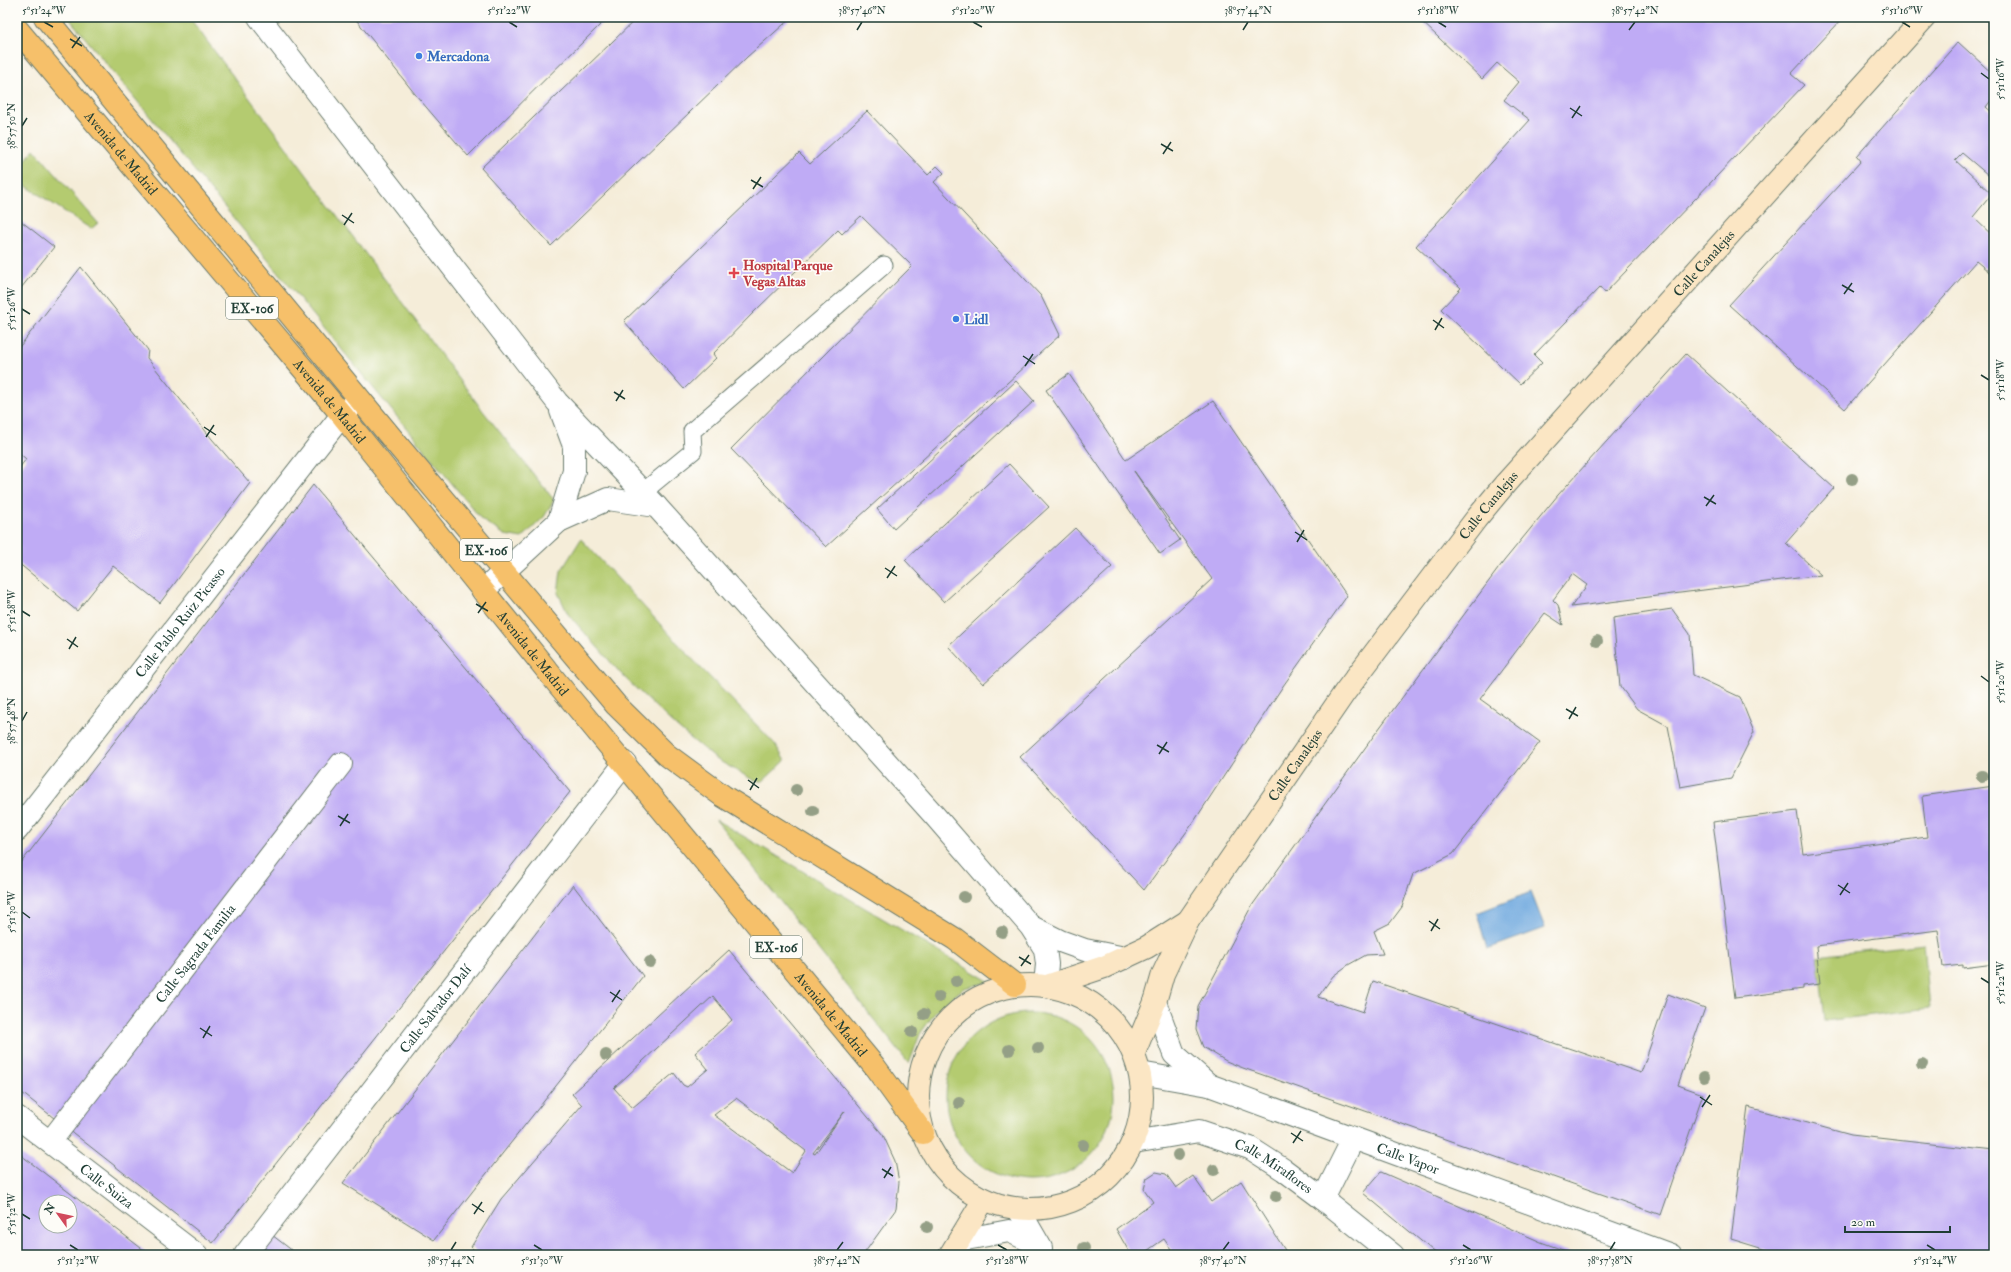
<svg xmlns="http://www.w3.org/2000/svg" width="2011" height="1272" font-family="'IM FELL Double Pica',serif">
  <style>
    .green { fill: #b4cb70; stroke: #6a8452 }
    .water { fill: #6fa9df; stroke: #47738a }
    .building { fill: #bfabf5; fill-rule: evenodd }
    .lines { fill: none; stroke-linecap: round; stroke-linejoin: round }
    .service-casing { stroke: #6a7b6e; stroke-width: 19 }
    .minor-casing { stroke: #6a7b6e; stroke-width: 24 }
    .secondary-casing { stroke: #6a7b6e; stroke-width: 24 }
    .primary-casing { stroke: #6a7b6e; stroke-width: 24 }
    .service { stroke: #fff; stroke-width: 17 }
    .minor { stroke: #fff; stroke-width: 22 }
    .secondary { stroke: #fbe6c4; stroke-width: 22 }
    .primary { stroke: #f6c06b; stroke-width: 22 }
    .tree { fill: #949f86 }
    .ticks { fill: none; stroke: #1f3d34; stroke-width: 1.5 }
    .shop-dot { fill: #3f7fe0; stroke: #fdfcf7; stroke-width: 1.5 }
    .health-dot { fill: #e0444e; stroke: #fdfcf7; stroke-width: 1.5 }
    .labels { text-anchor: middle; stroke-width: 3.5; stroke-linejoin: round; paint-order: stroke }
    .shield { fill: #fdfcf7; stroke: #62766e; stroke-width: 1 }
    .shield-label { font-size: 13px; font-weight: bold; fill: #1f3d34 }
    .shop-label { font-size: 14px; font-weight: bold; fill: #366cbe; stroke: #fdfcf7; text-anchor: start }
    .street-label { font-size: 14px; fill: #1f3d34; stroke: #fdfcf7 }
    .health-label { font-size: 14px; font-weight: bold; fill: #be3a42; stroke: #fdfcf7; text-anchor: start }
    .neatline { fill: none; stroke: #1f3d34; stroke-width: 1.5 }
    .ticks-label { font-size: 10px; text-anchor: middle; fill: #1f3d34 }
  </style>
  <rect width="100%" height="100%" fill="#fdfcf7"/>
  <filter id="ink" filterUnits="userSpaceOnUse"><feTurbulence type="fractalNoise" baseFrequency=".025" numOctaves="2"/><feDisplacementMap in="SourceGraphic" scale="8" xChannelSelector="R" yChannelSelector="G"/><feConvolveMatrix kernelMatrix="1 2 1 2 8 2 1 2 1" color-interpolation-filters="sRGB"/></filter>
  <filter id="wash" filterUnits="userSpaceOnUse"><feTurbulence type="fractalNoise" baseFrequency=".012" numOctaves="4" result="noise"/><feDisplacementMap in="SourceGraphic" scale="16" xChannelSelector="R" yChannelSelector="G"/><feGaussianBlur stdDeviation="0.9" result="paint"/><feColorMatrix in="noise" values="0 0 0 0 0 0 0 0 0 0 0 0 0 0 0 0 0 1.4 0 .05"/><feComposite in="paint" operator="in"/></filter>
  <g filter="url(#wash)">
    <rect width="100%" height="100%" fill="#f5edd9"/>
    <g class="green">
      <path d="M68 17H189L483 411 554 500 544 517 522 538 505 535 482 520Z"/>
      <path d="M34 149 98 223 91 229 17 180V171Z"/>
      <path d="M581 539 698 665 775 744 785 761 763 781H755L716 759 678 728 624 677 568 614 558 593 561 571Z"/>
      <path d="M716 820 990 982 964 988 937 1010 920 1034 909 1064Z"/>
      <path d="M1924 944 1930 1008 1824 1021 1817 956Z"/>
      <circle cx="1030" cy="1097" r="84"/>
    </g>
    <path class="water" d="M1531 892 1545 928 1487 949 1477 913Z"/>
    <g id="blocks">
      <g class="building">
        <path d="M354 17H608L468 156 415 94Z"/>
        <path d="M638 17H709L711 19 714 17H792L747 57 551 246 481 168Z"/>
        <path d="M1417 17H1844L1791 74 1804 85 1605 293 1600 287 1534 355 1542 363 1520 384 1441 309 1461 288 1416 246 1530 120 1504 100 1519 82 1497 63 1482 79Z"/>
        <path d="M1958 42 1994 75V101L1992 99 1986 107 1994 114V180L1962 153 1955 160 1992 194 1973 217 1994 237V276L1976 261 1845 409 1729 305 1861 161 1857 156Z"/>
        <path d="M867 111 928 175 937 166 944 173 934 182 1041 296 1060 335 826 547 731 449 912 266 861 216 842 234 838 230 754 312 713 354 716 358 684 389 624 321 799 153 810 164Z"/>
        <path d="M17 218 54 247 17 293Z"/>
        <path d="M81 267 148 350 147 358 212 439 250 483 160 603 113 566 77 611 17 562V471L26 459 17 451V350Z"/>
        <path d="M1686 354 1834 488 1786 543 1821 575 1571 607 1587 585 1572 574 1553 600 1558 605 1563 625 1545 613 1480 699 1540 742 1453 854 1413 874 1402 907 1390 923 1374 931 1383 954 1366 955 1348 965 1333 976 1318 997 1363 1012 1373 981 1641 1073 1668 994 1705 1008 1678 1085 1703 1094 1661 1215 1243 1068 1226 1061 1203 1047 1196 1029 1198 1006 1251 907 1375 734 1504 561 1558 495Z"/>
        <path d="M1069 374 1126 460 1213 401 1347 596 1283 686 1193 823 1144 890 1020 757 1212 579 1134 471 1180 540 1160 554 1046 390Z"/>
        <path d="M1016 381 1034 401 894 529 877 509Z"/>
        <path d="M1009 464 1049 507 944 602 905 560Z"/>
        <path d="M313 485 570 792 213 1243 17 1089V868Z"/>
        <path d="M1075 528 1112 567 983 684 948 646Z"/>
        <path d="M1672 609 1690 634 1693 675 1740 697 1754 732 1731 778 1680 787 1668 726 1637 709 1620 686 1613 618Z"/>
        <path d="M1994 786V964L1963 968V965L1943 967 1938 930 1816 946 1820 984 1803 986V989L1735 998 1713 822 1797 811 1803 854 1927 837 1922 796Z"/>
        <path d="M573 885 643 976 434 1240 343 1183Z"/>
        <path d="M729 950 883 1135 895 1161 899 1182 896 1209 863 1255H479L471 1247 501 1199 582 1105 572 1094ZM713 996 732 1020 695 1053 708 1069 687 1087 683 1085 674 1073 632 1108 614 1088ZM736 1098 806 1151 792 1173 714 1115ZM845 1111 815 1154 813 1153Z"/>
        <path d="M1748 1107 1851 1135 1994 1151V1255H1783L1731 1239Z"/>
        <path d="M17 1152 150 1255H17ZM46 1202H70V1226H46Z"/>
        <path d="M1156 1172 1166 1174 1176 1188 1193 1176 1211 1202 1241 1181 1288 1255H1175L1164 1239 1141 1255H1131L1116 1229 1153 1202 1144 1189 1147 1178Z"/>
        <path d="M1381 1172 1541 1242 1577 1255H1438L1363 1193Z"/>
        <path d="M272 1235 298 1255H258Z"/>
      </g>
    </g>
  </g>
  <g filter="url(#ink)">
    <use href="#blocks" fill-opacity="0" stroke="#6a7b6e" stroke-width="1"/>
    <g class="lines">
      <defs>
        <path id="service" d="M643 492 693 451 692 431 884 265"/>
        <g id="minor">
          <path d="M259 17 557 402 656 506 934 815 1031 927 1045 949 1047 964 1045 985"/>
          <path d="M559 521 574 471V446L561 411"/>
          <path d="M483 591 559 521 608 499 656 506"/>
          <path id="s1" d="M17 830 342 415 355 403"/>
          <path d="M1032 927 1060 941 1085 950 1125 958"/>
          <path d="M1155 1002 1174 1054 1209 1085"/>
          <path id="s2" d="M1140 1073 1209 1085 1671 1255"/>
          <path id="s3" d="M17 1117 197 1255"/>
          <path id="s4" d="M50 1142 341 764"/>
          <path id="s5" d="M1134 1142 1199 1131 1250 1148 1284 1170 1323 1199 1393 1255"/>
          <path d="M1323 1199 1353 1139"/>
          <path d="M1019 1210 1041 1248"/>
          <path d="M961 1240 1009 1231 1039 1245"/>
          <path id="s6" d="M245 1255 625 763"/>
        </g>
        <g id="secondary">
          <circle cx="1030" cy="1097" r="112"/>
          <path d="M1050 985 1104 967 1147 947 1188 921"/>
          <path id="s7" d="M1134 1053 1155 1002 1163 974 1188 921 1345 692 1476 519 1505 484 1925 17"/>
          <path d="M950 1255 983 1201"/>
        </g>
        <g id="primary">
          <path d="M45 17 400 448 616 705 667 755 723 796 955 939 1015 985"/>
          <path id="s8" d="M17 29 342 415 558 684 875 1067 923 1133"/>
        </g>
      </defs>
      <use href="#service" class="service-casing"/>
      <use href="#minor" class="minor-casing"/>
      <use href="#secondary" class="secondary-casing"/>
      <use href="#primary" class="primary-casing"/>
      <use href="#service" class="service"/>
      <use href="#minor" class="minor"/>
      <use href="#secondary" class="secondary"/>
      <use href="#primary" class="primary"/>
    </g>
    <g class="tree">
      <circle cx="1852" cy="479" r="6"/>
      <circle cx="1597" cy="641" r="6"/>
      <circle cx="1982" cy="776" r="6"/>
      <circle cx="796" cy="790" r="6"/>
      <circle cx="813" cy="811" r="6"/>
      <circle cx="964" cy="897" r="6"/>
      <circle cx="1002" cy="932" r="6"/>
      <circle cx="650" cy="962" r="6"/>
      <circle cx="956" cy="981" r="6"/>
      <circle cx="939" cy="997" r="6"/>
      <circle cx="924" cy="1014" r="6"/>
      <circle cx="912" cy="1032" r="6"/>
      <circle cx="1038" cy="1048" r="6"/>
      <circle cx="1009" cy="1050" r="6"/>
      <circle cx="606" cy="1055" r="6"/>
      <circle cx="1922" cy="1064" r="6"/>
      <circle cx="1704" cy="1077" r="6"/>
      <circle cx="959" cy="1103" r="6"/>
      <circle cx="1083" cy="1145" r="6"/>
      <circle cx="1178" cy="1155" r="6"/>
      <circle cx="1214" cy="1170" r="6"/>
      <circle cx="1276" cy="1196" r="6"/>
      <circle cx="927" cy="1227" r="6"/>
      <circle cx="1084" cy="1248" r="6"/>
    </g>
  </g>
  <path class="ticks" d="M44 22 53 27M509 22 517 27M973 22 982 27M1438 22 1446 27M1902 22 1910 27M857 30 862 22M1243 30 1248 22M1629 30 1635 22M70 39 82 46M72 48 80 37M1981 73 1989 79M1570 108 1582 116M1572 118 1580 106M22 126 27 118M1161 144 1173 151M1163 154 1171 142M751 180 763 187M753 189 761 177M342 215 354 223M344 225 352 213M1842 285 1854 292M1844 294 1852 283M22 309 30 314M1433 320 1444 328M1435 330 1442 318M1023 356 1035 364M1025 366 1033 354M1981 375 1989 380M614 392 625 399M616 401 623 390M204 427 216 435M206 437 214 425M1704 497 1716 504M1706 506 1714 495M1295 532 1307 540M1297 542 1304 530M885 568 897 576M887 578 895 566M476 604 488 611M22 611 30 616M478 613 486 602M67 639 78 647M69 649 76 637M1981 676 1989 682M1566 709 1578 716M1569 719 1576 707M22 721 27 712M1157 745 1169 752M1159 754 1167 742M748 780 759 788M750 790 757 778M338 816 350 823M340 826 348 814M1838 885 1850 893M1840 895 1848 883M22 912 30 918M1429 921 1440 929M1431 931 1438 919M1019 957 1031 964M1021 966 1029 955M1981 978 1989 983M610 992 622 1000M612 1002 620 990M200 1028 212 1036M203 1038 210 1026M1700 1097 1712 1105M1702 1107 1710 1095M1291 1133 1303 1141M1293 1143 1301 1131M882 1169 893 1176M884 1178 891 1167M472 1204 484 1212M22 1214 30 1219M474 1214 482 1202M70 1245 78 1250M534 1245 542 1250M998 1245 1007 1250M1463 1245 1471 1250M1927 1245 1935 1250M451 1250 456 1242M837 1250 843 1242M1223 1250 1229 1242M1610 1250 1615 1242"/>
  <g class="shop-dot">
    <circle cx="419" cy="56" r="4"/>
    <circle cx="956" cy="319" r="4"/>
  </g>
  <path class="health-dot" d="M732 267h4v4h4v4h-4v4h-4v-4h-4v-4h4z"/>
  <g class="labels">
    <g class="shield">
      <rect x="226" y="297" width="52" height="22" rx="3"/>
      <rect x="460" y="539" width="52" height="22" rx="3"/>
      <rect x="750" y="936" width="52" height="22" rx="3"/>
    </g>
    <g class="shield-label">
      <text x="252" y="313">EX-106</text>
      <text x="486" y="555">EX-106</text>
      <text x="776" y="952">EX-106</text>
    </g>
    <g class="shop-label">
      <text x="427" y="61">Mercadona</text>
      <text x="964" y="324">Lidl</text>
    </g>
    <g class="street-label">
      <text dy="5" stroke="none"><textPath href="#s8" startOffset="162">Avenida de Madrid</textPath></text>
      <text dy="5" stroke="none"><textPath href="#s7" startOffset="980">Calle Canalejas</textPath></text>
      <text dy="5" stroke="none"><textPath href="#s8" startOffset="486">Avenida de Madrid</textPath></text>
      <text dy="5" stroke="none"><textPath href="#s7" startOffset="656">Calle Canalejas</textPath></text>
      <text dy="5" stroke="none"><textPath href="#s1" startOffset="264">Calle Pablo Ruiz Picasso</textPath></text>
      <text dy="5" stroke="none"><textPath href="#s8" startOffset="810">Avenida de Madrid</textPath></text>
      <text dy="5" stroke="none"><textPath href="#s7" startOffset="332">Calle Canalejas</textPath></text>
      <text dy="5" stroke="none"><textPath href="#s4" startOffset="238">Calle Sagrada Familia</textPath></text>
      <text dy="5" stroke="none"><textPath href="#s6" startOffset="311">Calle Salvador Dalí</textPath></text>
      <text dy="5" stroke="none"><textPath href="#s8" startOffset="1278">Avenida de Madrid</textPath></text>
      <text dy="5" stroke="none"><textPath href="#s2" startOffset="282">Calle Vapor</textPath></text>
      <text dy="5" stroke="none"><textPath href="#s5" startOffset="149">Calle Miraflores</textPath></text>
      <text dy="5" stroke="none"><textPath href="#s3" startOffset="113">Calle Suiza</textPath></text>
    </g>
    <g class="health-label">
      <text x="743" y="270">Hospital Parque<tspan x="743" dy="16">Vegas Altas</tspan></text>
    </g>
  </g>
  <rect width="2011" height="1272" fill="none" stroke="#fdfcf7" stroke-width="44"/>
  <g transform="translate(58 1214) rotate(303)"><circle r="19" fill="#fdfcf7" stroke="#a4b0a9"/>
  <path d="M0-3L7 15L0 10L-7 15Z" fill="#d1495b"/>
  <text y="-6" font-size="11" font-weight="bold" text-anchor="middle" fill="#1f3d34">N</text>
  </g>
  <path d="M1845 1226v6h105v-6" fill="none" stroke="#1f3d34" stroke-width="2"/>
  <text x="1851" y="1226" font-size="12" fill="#1f3d34" stroke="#fdfcf7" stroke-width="3" paint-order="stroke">20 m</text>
  <rect x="22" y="22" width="1967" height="1228" class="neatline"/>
  <g class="ticks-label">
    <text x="44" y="14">5°51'24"W</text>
    <text x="509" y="14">5°51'22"W</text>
    <text x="862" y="14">38°57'46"N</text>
    <text x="973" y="14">5°51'20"W</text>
    <text x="1248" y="14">38°57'44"N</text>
    <text x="1438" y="14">5°51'18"W</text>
    <text x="1635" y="14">38°57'42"N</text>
    <text x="1902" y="14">5°51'16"W</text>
    <text transform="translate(2000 79) rotate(-90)" y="4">5°51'16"W</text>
    <text transform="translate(11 126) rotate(-90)" y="4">38°57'50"N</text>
    <text transform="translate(11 309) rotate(-90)" y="4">5°51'26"W</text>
    <text transform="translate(2000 380) rotate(-90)" y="4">5°51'18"W</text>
    <text transform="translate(11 611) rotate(-90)" y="4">5°51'28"W</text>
    <text transform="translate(2000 682) rotate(-90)" y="4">5°51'20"W</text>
    <text transform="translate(11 721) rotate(-90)" y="4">38°57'48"N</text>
    <text transform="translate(11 912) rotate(-90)" y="4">5°51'30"W</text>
    <text transform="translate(2000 983) rotate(-90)" y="4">5°51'22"W</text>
    <text transform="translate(11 1214) rotate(-90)" y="4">5°51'32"W</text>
    <text x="78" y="1264">5°51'32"W</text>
    <text x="451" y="1264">38°57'44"N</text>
    <text x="542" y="1264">5°51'30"W</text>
    <text x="837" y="1264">38°57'42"N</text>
    <text x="1007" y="1264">5°51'28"W</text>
    <text x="1223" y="1264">38°57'40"N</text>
    <text x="1471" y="1264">5°51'26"W</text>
    <text x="1610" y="1264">38°57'38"N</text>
    <text x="1935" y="1264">5°51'24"W</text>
  </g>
</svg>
